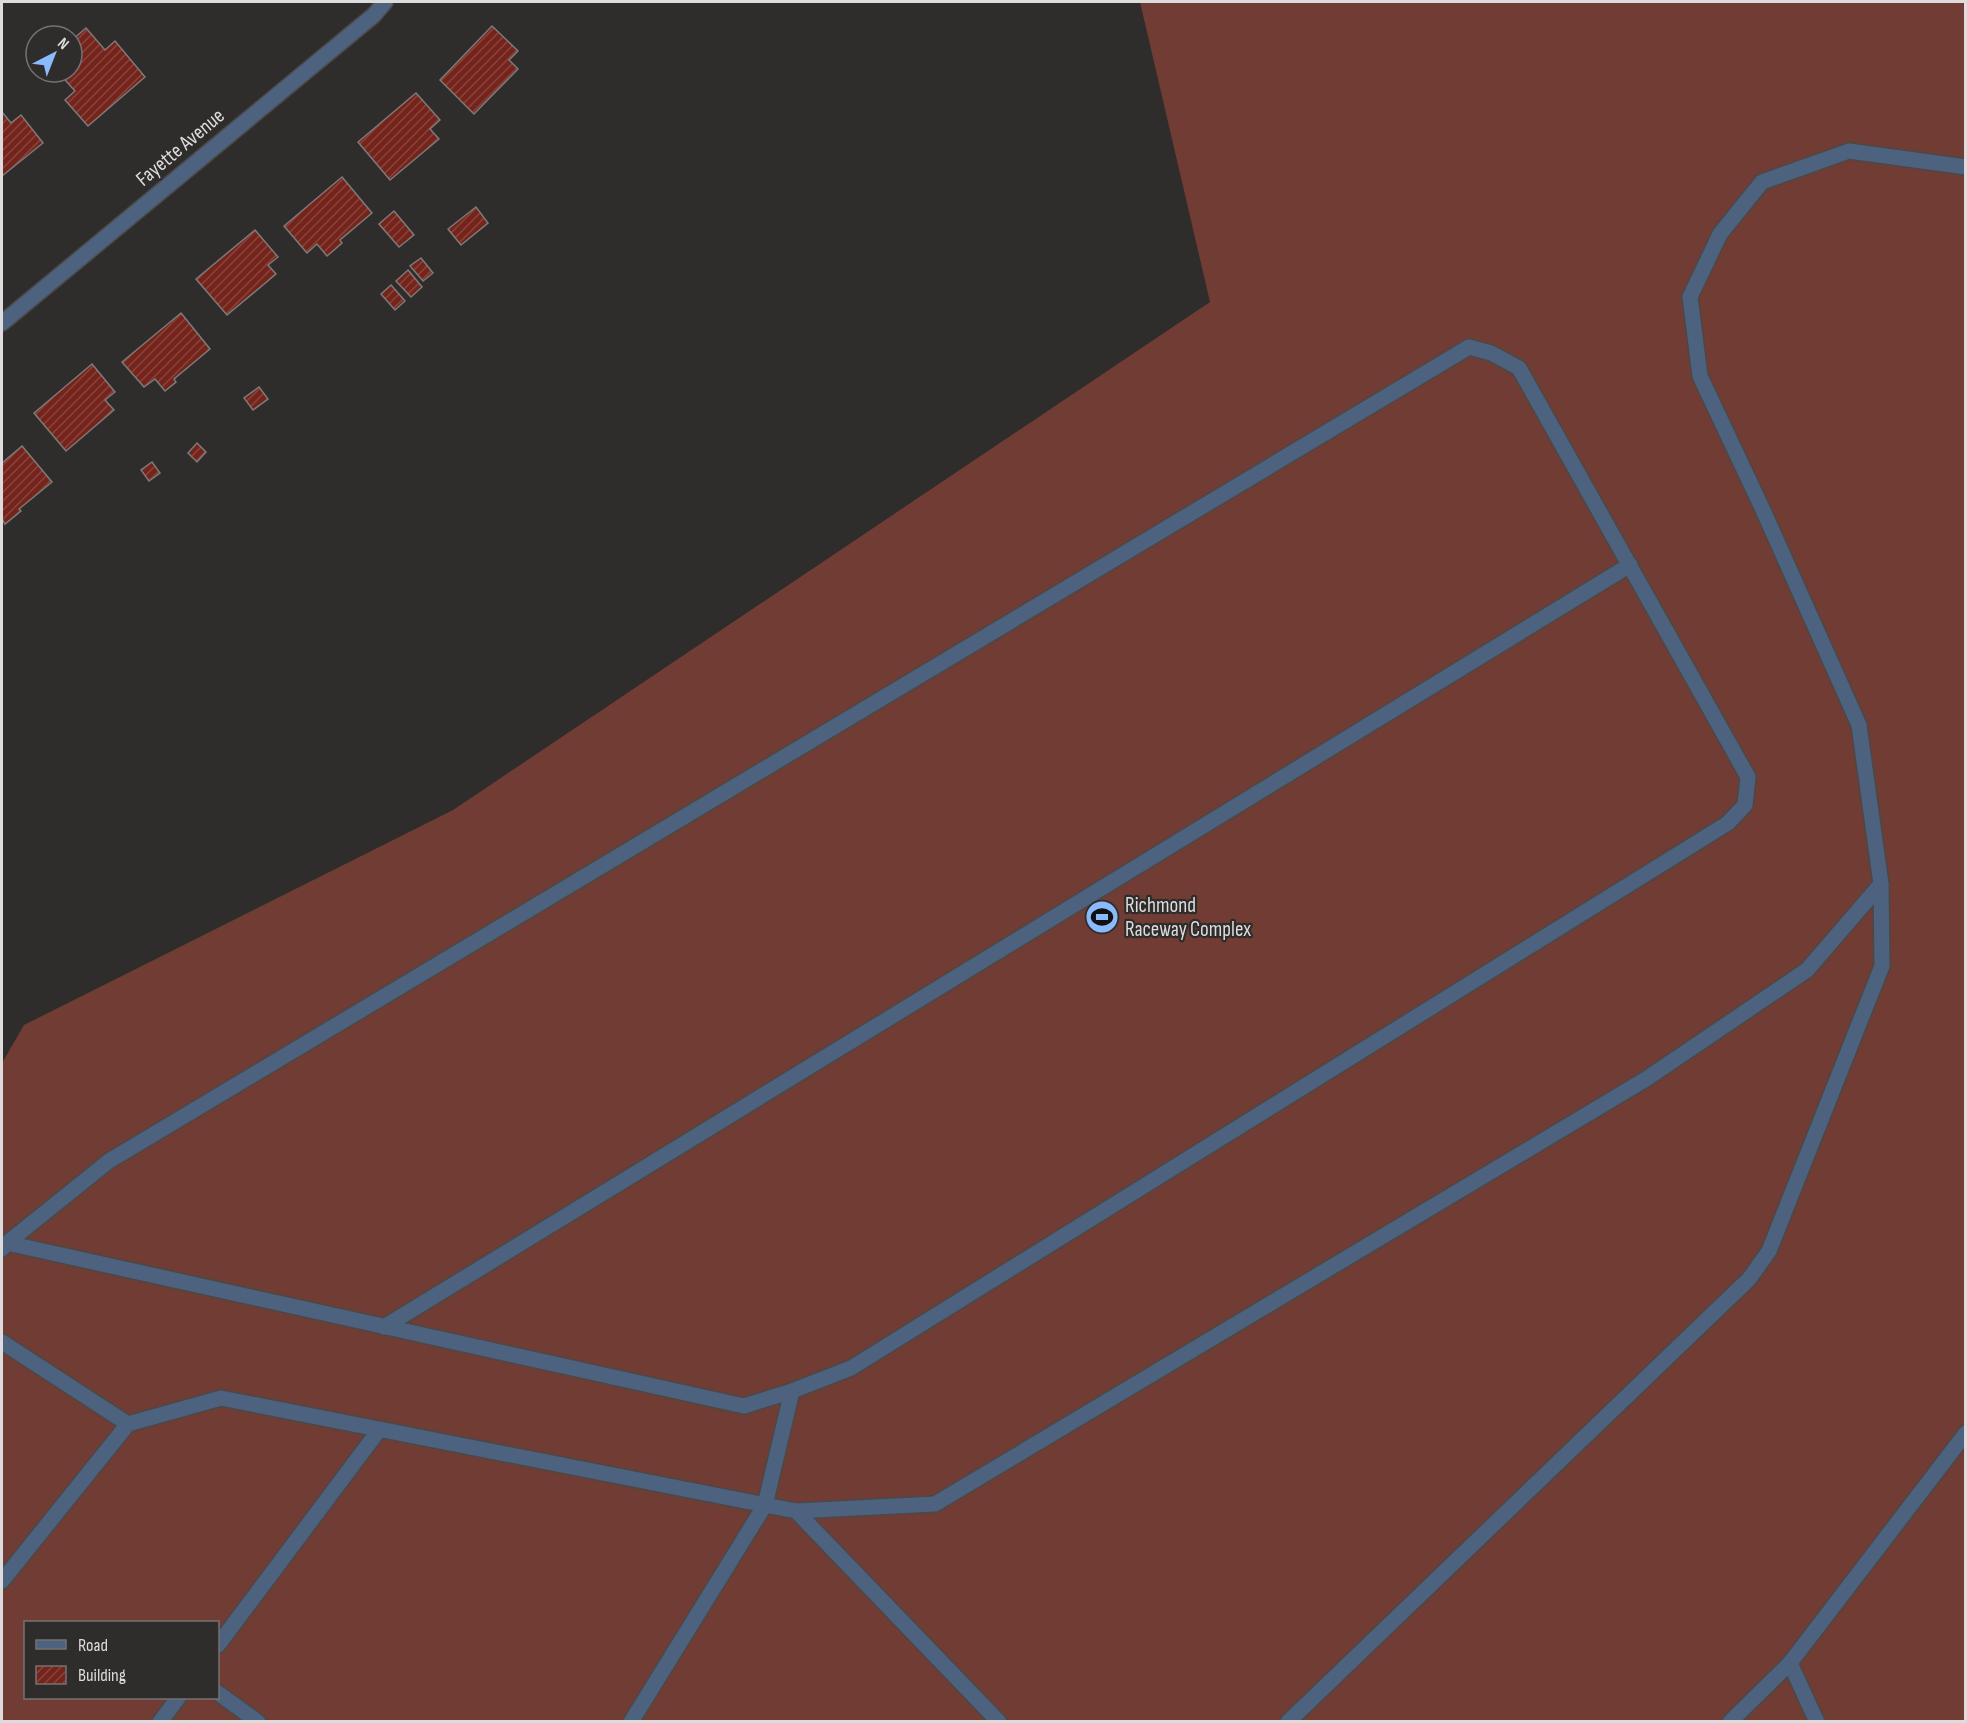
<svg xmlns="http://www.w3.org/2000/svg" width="1967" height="1723" font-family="'Sofia Sans Condensed',sans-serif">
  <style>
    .pitch { fill: #713c34; fill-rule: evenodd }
    .building { fill: url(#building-hatch); stroke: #7d7a79; stroke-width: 1.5 }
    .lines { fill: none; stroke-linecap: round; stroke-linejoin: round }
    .minor-casing { stroke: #4b4848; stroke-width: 18 }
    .minor { stroke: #4d627e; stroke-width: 15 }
    .labels { text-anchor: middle; stroke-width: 4.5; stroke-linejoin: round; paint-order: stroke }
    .street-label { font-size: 21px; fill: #dddbdb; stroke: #2f2c2c }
    .poi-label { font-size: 21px; fill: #dddbdb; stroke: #2f2c2c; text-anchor: start }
  </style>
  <defs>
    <pattern id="building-hatch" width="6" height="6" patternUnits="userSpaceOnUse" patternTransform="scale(1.5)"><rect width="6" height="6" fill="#75241b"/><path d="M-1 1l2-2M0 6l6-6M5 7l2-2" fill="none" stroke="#88433c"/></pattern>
  </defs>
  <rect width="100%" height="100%" fill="#2f2c2c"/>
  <path class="pitch" d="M1140 2H1965V1721H2V1063L24 1025 453 810 1210 302ZM26 1622H218V1698H26Z"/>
  <g class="building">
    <path d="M492 26 518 51 509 60 518 69 474 114 440 80Z"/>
    <path d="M86 28 105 50 115 41 145 77 88 126 65 100 75 91 58 72H72V40Z"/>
    <path d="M416 93 440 120 430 129 439 139 390 180 358 142Z"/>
    <path d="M2 112 11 123 21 115 43 143 2 176Z"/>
    <path d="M342 177 372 213 340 240 342 243 327 256 317 244 307 253 284 226Z"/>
    <path d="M476 207 488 223 461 245 448 229Z"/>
    <path d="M394 211 414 235 399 247 379 224Z"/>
    <path d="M255 230 278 257 268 265 276 274 227 315 196 279Z"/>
    <path d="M421 258 433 273 423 281 410 266Z"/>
    <path d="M408 270 422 287 411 297 396 281Z"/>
    <path d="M391 285 405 301 395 310 381 294Z"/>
    <path d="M181 313 210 349 174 379 176 382 165 391 155 379 144 387 122 362Z"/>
    <path d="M92 364 115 392 105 400 114 410 66 451 34 413Z"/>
    <path d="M259 387 268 399 253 410 244 398Z"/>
    <path d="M197 443 206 452 197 462 188 453Z"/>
    <path d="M22 446 52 482 19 509 21 511 5 524 2 519V463Z"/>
    <path d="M152 462 160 473 149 481 141 470Z"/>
  </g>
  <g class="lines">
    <defs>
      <g id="minor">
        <path d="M2 323 374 15 385 2"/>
        <path d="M2 1249 7 1243 109 1161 1469 347 1491 353 1519 368 1748 777 1745 805 1728 823 851 1368 792 1391 744 1406 7 1243"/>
        <path d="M384 1327 1630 565"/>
        <path d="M2 1342 128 1424"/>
        <path d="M796 1511 999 1722"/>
        <path d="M2 1581 128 1424 221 1398 796 1511 935 1504 1646 1079 1807 970 1881 884 1859 725 1763 510 1700 376 1690 297 1720 234 1762 182 1849 151 1966 167"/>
        <path d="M218 1645 379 1430"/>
        <path d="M1790 1663 1817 1722"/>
        <path d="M218 1693 258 1722"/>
        <path d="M160 1722 178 1698"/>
        <path d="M631 1722 765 1505 792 1391"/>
        <path d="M1288 1722 1749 1279 1769 1251 1882 966 1881 884"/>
        <path d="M1730 1722 1790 1663 1966 1433"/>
      </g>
    </defs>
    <use href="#minor" class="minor-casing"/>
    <use href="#minor" class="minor"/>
  </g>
  <defs>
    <symbol id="stadium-disc" viewBox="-11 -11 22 22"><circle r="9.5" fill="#89bafc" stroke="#2f2c2c"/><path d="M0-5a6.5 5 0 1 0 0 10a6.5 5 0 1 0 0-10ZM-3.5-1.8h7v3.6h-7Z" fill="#111"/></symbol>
  </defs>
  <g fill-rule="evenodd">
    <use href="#stadium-disc" x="1083" y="898" width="38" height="38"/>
  </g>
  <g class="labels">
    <g class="street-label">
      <text transform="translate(180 147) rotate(-40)" y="7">Fayette Avenue</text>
    </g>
    <g class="poi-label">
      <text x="1125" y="912">Richmond<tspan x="1125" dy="24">Raceway Complex</tspan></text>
    </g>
  </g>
  <rect width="1967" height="1723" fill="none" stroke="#dddbdb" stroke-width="6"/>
  <rect x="24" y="1621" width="195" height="78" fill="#2f2c2c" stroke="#757272" stroke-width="1.5"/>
  <rect x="36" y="1640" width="30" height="9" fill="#4d627e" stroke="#757272" stroke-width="1.5"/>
  <text x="78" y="1651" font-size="18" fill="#dddbdb">Road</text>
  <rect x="36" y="1666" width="30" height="18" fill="url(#building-hatch)" stroke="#757272" stroke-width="1.5"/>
  <text x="78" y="1681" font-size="18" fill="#dddbdb">Building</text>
  <g transform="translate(54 54) rotate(42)"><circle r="28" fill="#2f2c2c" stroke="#757272" stroke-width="1.5"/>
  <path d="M0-4.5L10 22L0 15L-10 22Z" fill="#89bafc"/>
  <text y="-9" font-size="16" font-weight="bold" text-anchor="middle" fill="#dddbdb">N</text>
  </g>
</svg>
